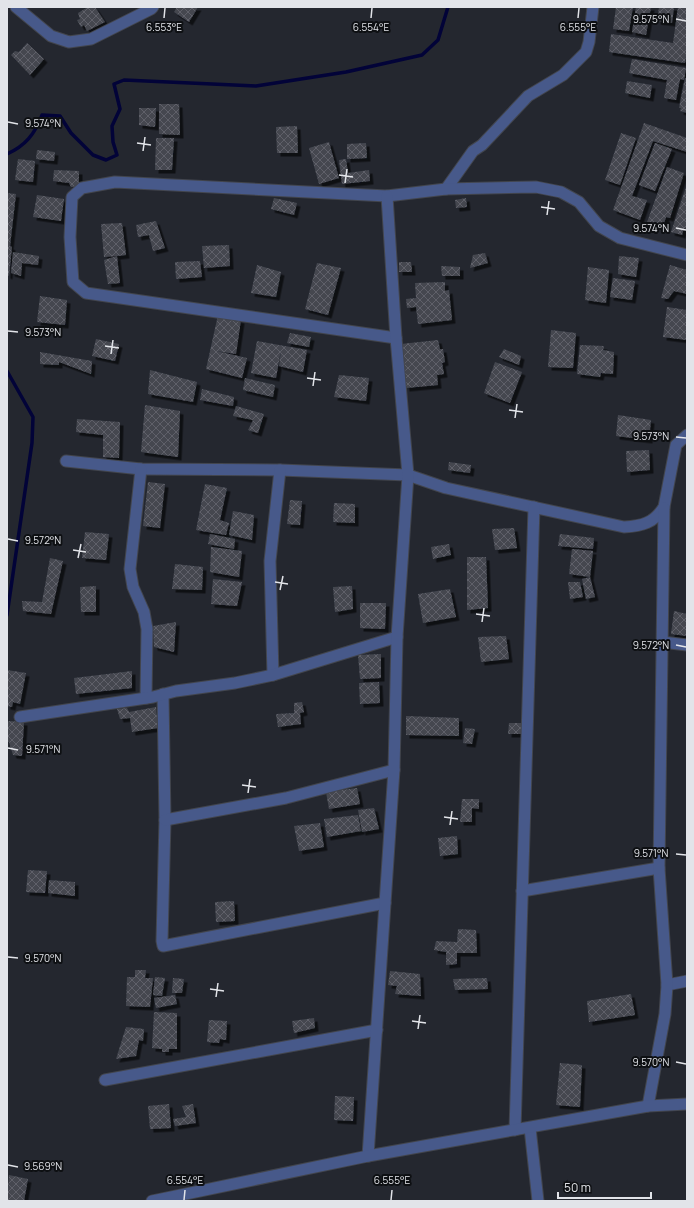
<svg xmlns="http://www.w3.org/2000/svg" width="694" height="1208" font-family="Manrope,sans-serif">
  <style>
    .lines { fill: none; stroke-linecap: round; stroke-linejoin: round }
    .stream { stroke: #020338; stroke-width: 3.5 }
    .building { fill: url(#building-cross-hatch); filter: url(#shadow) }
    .minor-casing { stroke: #42454d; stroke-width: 13 }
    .minor { stroke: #47598a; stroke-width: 11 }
    .ticks { fill: none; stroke: #e2e4e9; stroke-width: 1.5 }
    .ticks-label { font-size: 10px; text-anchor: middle; fill: #e2e4e9; stroke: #0e1013; stroke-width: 4; stroke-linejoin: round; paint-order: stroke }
  </style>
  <defs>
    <pattern id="building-cross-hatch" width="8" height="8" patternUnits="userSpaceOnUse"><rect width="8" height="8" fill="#444750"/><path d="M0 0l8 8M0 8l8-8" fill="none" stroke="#5f6169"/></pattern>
    <filter id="shadow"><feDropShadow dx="3.5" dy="3.5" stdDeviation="0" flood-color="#0009"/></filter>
  </defs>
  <rect width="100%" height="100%" fill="#24272f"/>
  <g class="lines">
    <g class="stream">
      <path d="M7 154C25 146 35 134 42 115L60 116 71 133 93 155 106 160 117 155 113 142 112 126 120 109 114 84 124 80 256 86 346 72 422 55 438 40 448 7"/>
      <path d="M7 371 33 417 32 443 7 615"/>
    </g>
  </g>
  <g class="building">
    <path d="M88 7H95L105 22 87 31 84 25 81 27 77 20 80 19 78 13Z"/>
    <path d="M177 7H198L189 22 174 12Z"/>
    <path d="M616 7H633L629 31 613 29Z"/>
    <path d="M636 7H651L646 35 632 32Z"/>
    <path d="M659 7H674L672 23 657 21Z"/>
    <path d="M678 7H687V49L685 63 609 52 611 34 673 43Z"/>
    <path d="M27 43 44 59 30 75 11 55 15 51 19 52Z"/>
    <path d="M632 59 686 68 684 80 680 79 676 100 664 98 667 80 629 73Z"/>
    <path d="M685 78H687V113L680 111 681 108H679Z"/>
    <path d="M627 81 652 85 650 98 625 93Z"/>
    <path d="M159 104H179L180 135 159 134Z"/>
    <path d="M139 108H156L155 127 139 125Z"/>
    <path d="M644 123 687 138V152L653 141 632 196 647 200 640 220 613 210Z"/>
    <path d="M297 126 298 153H277L276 127Z"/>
    <path d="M621 133 636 138 620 185 605 180Z"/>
    <path d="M156 138H174L172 170H155Z"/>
    <path d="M329 142 339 178 319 184 309 148Z"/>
    <path d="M366 143 367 158 347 159V144Z"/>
    <path d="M655 143 672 149 655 191 639 185Z"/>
    <path d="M37 150 55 152 54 161 36 159Z"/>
    <path d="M18 159 35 161 33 182 15 180Z"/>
    <path d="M346 159 348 173 369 170 370 181 342 184 339 160Z"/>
    <path d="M667 167 684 173 670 218 666 217 663 227 647 222Z"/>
    <path d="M54 170 79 171V187H71L69 183 53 181Z"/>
    <path d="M687 184V229L684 228 682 235 671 232Z"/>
    <path d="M7 193 16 194 10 246 12 247 9 276 7 275Z"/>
    <path d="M37 195 64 199 61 221 33 217Z"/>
    <path d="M274 198 297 203 294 215 271 209Z"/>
    <path d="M466 198 467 207 456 208 455 200Z"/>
    <path d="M156 221 165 248 153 251 149 235 138 237 136 225Z"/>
    <path d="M122 223 126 255 117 256 120 283 108 284 104 260 117 256 104 257 101 224Z"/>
    <path d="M229 245 230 266 204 268 202 246Z"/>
    <path d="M13 252 39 256 38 265 22 263 21 276 11 273Z"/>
    <path d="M485 253 488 263 470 268 473 255Z"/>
    <path d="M619 256 639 258 636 277 618 274Z"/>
    <path d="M200 261 202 277 176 279 175 262Z"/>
    <path d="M399 262H411L412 272H399Z"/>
    <path d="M317 263 341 268 328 315 305 309Z"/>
    <path d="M257 265 281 272 276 297 251 293Z"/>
    <path d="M670 265 687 270V294L674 291 668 299 661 298Z"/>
    <path d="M441 266 460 267V276H442Z"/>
    <path d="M588 267 609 270 606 303 585 300Z"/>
    <path d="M613 278 635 281 632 300 610 297Z"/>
    <path d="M445 282V291L449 290 452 320 418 324 416 307 407 308 406 299 416 298 415 283Z"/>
    <path d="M40 296 67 300 65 325 37 322Z"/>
    <path d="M667 307 687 310V340L663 337Z"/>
    <path d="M218 315 241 320 236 354 216 351 247 358 242 378 206 369Z"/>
    <path d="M551 330 576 333 573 368 548 367Z"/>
    <path d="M290 333 311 337 309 347 287 343Z"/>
    <path d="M96 339 119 344 115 361 92 356Z"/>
    <path d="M438 340 440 349H443L445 362 442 363 444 374 437 375 438 385 406 388 401 344Z"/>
    <path d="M257 341 307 350 303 372 279 366 281 350 276 378 251 373Z"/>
    <path d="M580 345 604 346 603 350 614 352 613 374 601 373 600 377 577 374Z"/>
    <path d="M504 349 521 356 519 365 499 357Z"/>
    <path d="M40 352 92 361 91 374 59 362V365L40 364Z"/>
    <path d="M495 362 522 372 510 403 484 393Z"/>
    <path d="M150 370 197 382 193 402 148 394Z"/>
    <path d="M339 375 369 378 366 401 334 397Z"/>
    <path d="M245 378 275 385 273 397 243 390Z"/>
    <path d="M202 389 234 397 233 406 200 400Z"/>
    <path d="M145 405 180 411 178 457 141 452Z"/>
    <path d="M236 406 264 414 258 433 248 430 253 420 233 416Z"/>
    <path d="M618 415 651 420 649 440 616 436Z"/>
    <path d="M77 419 120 422 119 458 103 457V435L76 432Z"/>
    <path d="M649 450 650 470 627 472 626 451Z"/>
    <path d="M449 462 471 465 470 473 448 470Z"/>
    <path d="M148 482 165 484 160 528 143 526Z"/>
    <path d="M205 484 227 488 220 520 229 523 226 535 196 530Z"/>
    <path d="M290 500 302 501 300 525 287 524Z"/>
    <path d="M334 503 355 504V523L333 522Z"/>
    <path d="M233 511 254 515 252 540 229 535Z"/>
    <path d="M514 528 517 548 495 550 492 529Z"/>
    <path d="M85 532 109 534 106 560 82 558Z"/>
    <path d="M210 534 235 539 234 549 208 544Z"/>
    <path d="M560 534 594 538 593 549 558 546Z"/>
    <path d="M449 544 451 555 433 559 431 547Z"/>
    <path d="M211 547 242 551 239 577 210 572Z"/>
    <path d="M572 549 593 551 590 577 569 574Z"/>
    <path d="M467 557H486L488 608 467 610Z"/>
    <path d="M50 558 63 561 51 614 23 611 22 601 42 602Z"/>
    <path d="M175 564 203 567 202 590 172 589Z"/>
    <path d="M590 577 595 597 586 599 582 579Z"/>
    <path d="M213 579 242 582 237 606 211 604Z"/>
    <path d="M568 582H580L583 597 570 599Z"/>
    <path d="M96 586V612H81L80 587Z"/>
    <path d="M352 586 353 609 335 612 333 587Z"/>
    <path d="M450 589 456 617 423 623 418 594Z"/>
    <path d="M360 603H386L385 629 360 628Z"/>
    <path d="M674 611 687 614V636L671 634Z"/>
    <path d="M176 622 174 652 154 647 153 626Z"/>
    <path d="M506 636 509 659 481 662 478 637Z"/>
    <path d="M381 654V678L360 679 358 655Z"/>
    <path d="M7 670 26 673 20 704 13 702 12 707 7 706Z"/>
    <path d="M132 671V688L76 694 74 678Z"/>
    <path d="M379 682 380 703 360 704 359 683Z"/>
    <path d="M302 702 304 712 300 713 301 724 278 727 276 714 294 713V703Z"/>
    <path d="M156 707 158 728 132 732 130 718 120 719 117 709 127 708 129 712Z"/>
    <path d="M406 716 459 718V736L406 735Z"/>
    <path d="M9 721 24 722 22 756 13 755 9 742H7V722Z"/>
    <path d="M509 723H521V734H508Z"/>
    <path d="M465 728 475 729 472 744 463 743Z"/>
    <path d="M357 788 360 804 329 809 326 792Z"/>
    <path d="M462 799H479V809L472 808V822H460Z"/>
    <path d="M374 808 379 829 362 832 358 810Z"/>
    <path d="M358 815 361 831 327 837 324 819Z"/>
    <path d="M320 823 324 847 299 851 294 826Z"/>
    <path d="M457 836 458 854 440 856 438 838Z"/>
    <path d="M28 870 47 871 45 893 26 892Z"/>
    <path d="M49 880 75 882V896L48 893Z"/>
    <path d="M234 901 235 921 216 922 215 902Z"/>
    <path d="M458 929 476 930 477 953H457V964L446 965V952L434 950 436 941 457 942Z"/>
    <path d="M135 970H146L145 978H153L150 1007 126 1006 127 977H135Z"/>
    <path d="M390 971 420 974 421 996 395 994 397 986 388 985Z"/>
    <path d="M155 977 165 978 162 996 153 995Z"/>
    <path d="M173 978 184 979 182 993H172Z"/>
    <path d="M487 978 488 989 455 990 453 979Z"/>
    <path d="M631 994 635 1015 589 1022 587 1001Z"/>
    <path d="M175 995 177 1004 156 1008 154 998Z"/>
    <path d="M154 1012 177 1013V1049H169V1052H162V1049L152 1048Z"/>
    <path d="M314 1018 315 1028 294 1033 292 1021Z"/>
    <path d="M209 1020 227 1021 226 1040 220 1039 219 1043 207 1042Z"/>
    <path d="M126 1027 144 1029 143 1041 139 1040 136 1056 116 1059Z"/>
    <path d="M560 1063 582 1065 580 1107 556 1105Z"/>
    <path d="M335 1096 354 1097 353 1121 334 1120Z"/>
    <path d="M169 1104 171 1128 150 1129 148 1106Z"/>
    <path d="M193 1104 196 1123 175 1126 173 1119 186 1117 182 1106Z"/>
    <path d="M9 1175 28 1179 24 1201 7 1200Z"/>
  </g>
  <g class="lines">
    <defs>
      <g id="minor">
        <path d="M16 7 51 36 69 42 91 39 151 9 153 7"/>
        <path d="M446 189 473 151 482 145 528 96 563 75 586 52 589 42 593 7"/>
        <path d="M396 338 86 293 73 282 70 237 72 197 82 188 115 182 387 196 446 189 536 187 561 192 579 202 599 226 620 238 687 255"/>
        <path d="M66 461 141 469 280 470 408 475 446 488 624 527C642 526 654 523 664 507L676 445 687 435"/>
        <path d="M141 469 130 569 133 587 144 612 147 629 146 698"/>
        <path d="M662 642 687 645"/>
        <path d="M273 675 270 561 280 470"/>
        <path d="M163 694 165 820 162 941 163 946 385 903"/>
        <path d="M20 717 153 697 176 691 235 683 273 675 397 637"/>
        <path d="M165 820 286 798 394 770"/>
        <path d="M522 891 659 868"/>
        <path d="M667 985 687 981"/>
        <path d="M105 1080 377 1030"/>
        <path d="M648 1106 665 1014 667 985 659 868 664 508"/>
        <path d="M530 1128 538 1201"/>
        <path d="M515 1130 534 507"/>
        <path d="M368 1156 394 770 397 637 408 475 396 338 387 196"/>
        <path d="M152 1201 368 1156 648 1106 687 1104"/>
      </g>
    </defs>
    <use href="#minor" class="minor-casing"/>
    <use href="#minor" class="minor"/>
  </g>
  <path class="ticks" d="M164 18 165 8M371 18 372 8M578 18 579 8M676 19 686 21M8 122 18 124M137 143 151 145M143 151 145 137M339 175 353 177M345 183 347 169M541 207 555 209M547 215 549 201M676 228 686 230M8 331 18 332M105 346 119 348M111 354 113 340M307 378 321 380M313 386 315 372M509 410 523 412M515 418 517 404M676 437 686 438M8 539 18 541M73 550 86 552M78 558 81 544M275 582 288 584M280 590 283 576M476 614 490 616M482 622 484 608M676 645 686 647M8 748 18 750M242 785 256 787M248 793 250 779M444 817 458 819M450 825 452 811M676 854 686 855M8 957 18 958M210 989 224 991M216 997 218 983M412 1021 426 1023M418 1029 420 1015M676 1062 686 1064M8 1165 18 1167M184 1200 185 1190M391 1200 392 1190"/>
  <g class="ticks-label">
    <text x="651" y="23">9.575°N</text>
    <text x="578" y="31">6.555°E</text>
    <text x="164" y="31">6.553°E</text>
    <text x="371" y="31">6.554°E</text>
    <text x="43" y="127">9.574°N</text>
    <text x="651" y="232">9.574°N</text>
    <text x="43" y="336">9.573°N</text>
    <text x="651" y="440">9.573°N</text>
    <text x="43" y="544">9.572°N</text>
    <text x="651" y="649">9.572°N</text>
    <text x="43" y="753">9.571°N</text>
    <text x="651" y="857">9.571°N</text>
    <text x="43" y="962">9.570°N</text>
    <text x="651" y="1066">9.570°N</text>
    <text x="43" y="1170">9.569°N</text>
    <text x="185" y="1184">6.554°E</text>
    <text x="392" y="1184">6.555°E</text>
  </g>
  <rect width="694" height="1208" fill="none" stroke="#e2e4e9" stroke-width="16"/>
  <path d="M558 1192v6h93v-6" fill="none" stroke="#e2e4e9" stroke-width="2"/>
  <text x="564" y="1192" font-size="12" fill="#e2e4e9" stroke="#0e1013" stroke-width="3" paint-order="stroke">50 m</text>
</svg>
